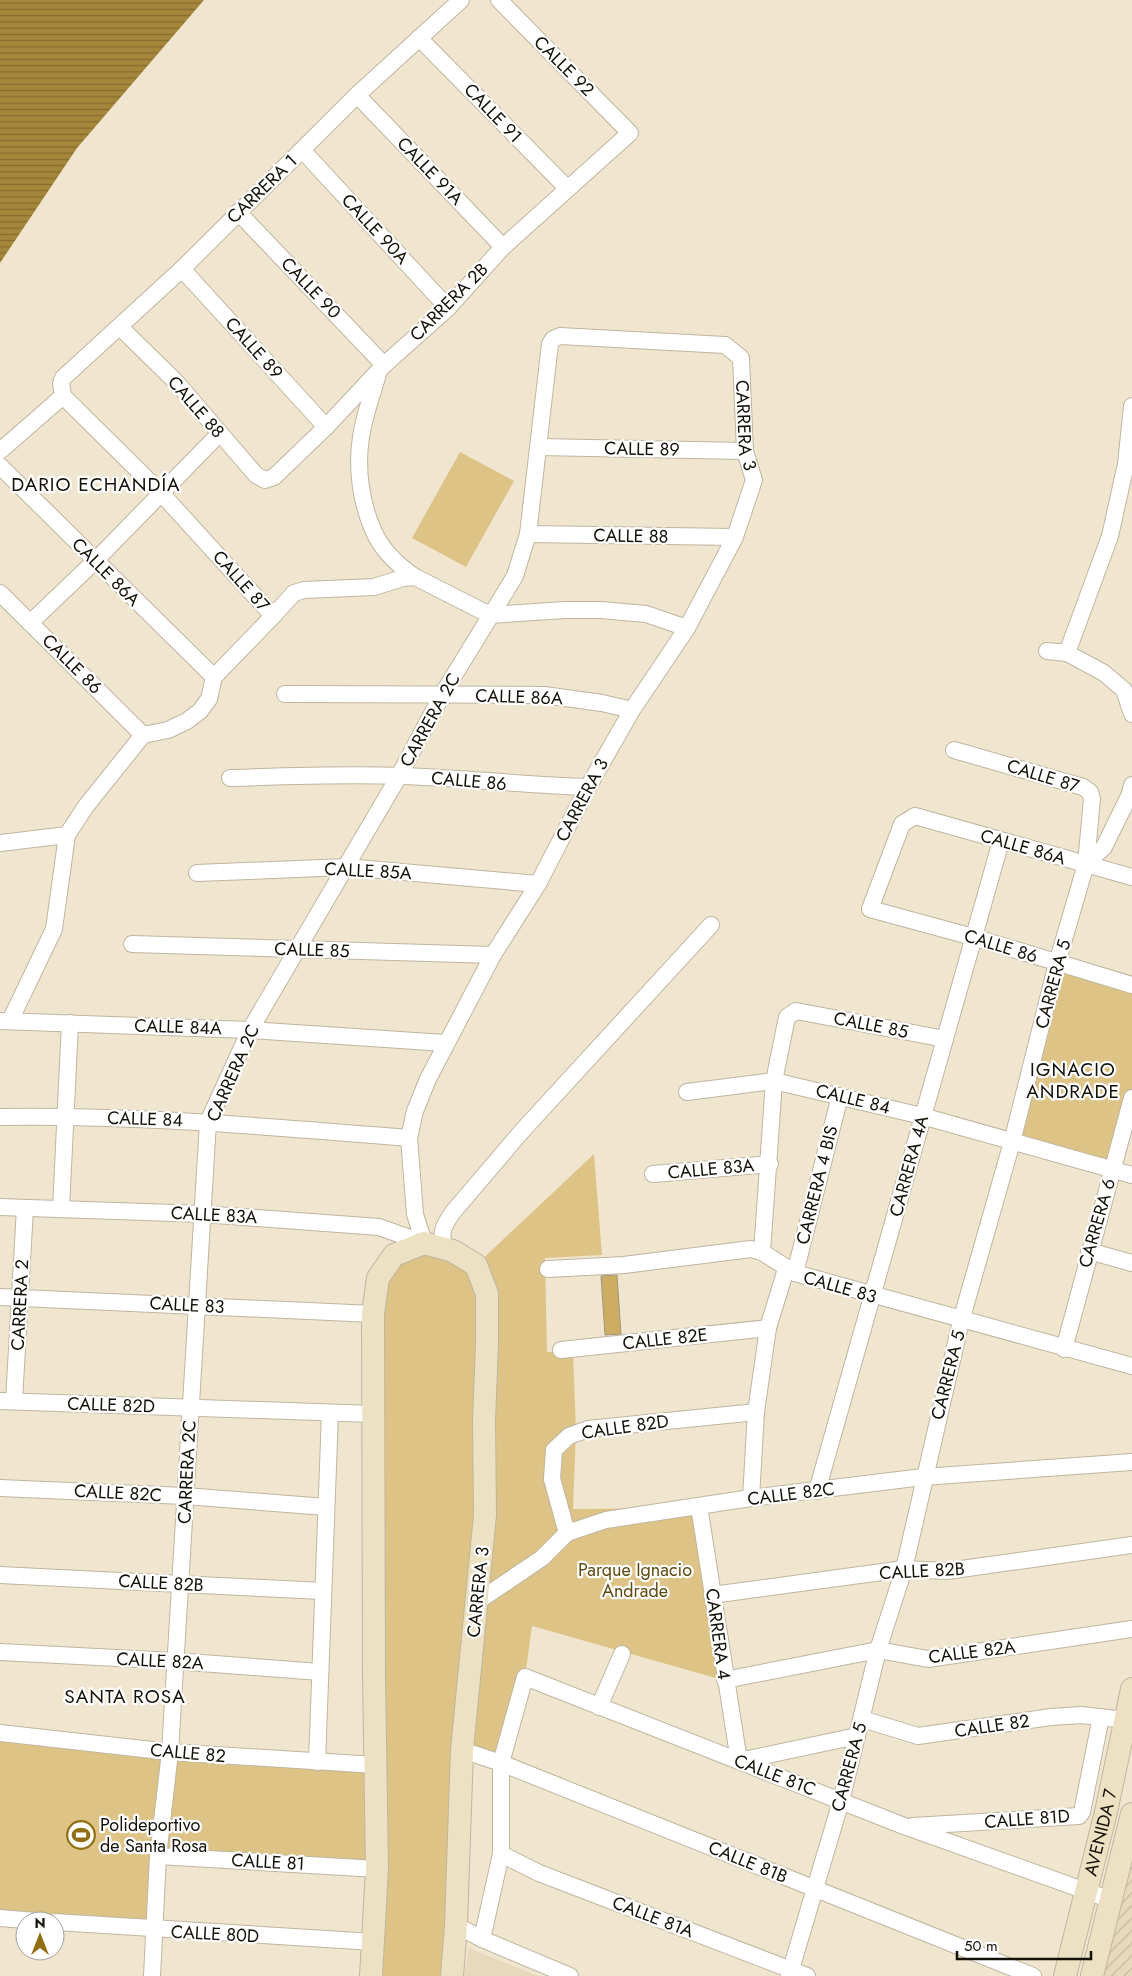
<svg xmlns="http://www.w3.org/2000/svg" width="1132" height="1976" font-family="Jost,sans-serif">
  <style>
    .built { fill: #e7d9bc }
    .industrial { fill: url(#industrial-furrows) }
    .park { fill: #dec386 }
    .water { fill: url(#water-rules) }
    .building { fill: #cdad62; stroke: #a09681 }
    .lines { fill: none; stroke-linecap: round; stroke-linejoin: round }
    .minor-casing { stroke: #bfb6a0; stroke-width: 18 }
    .secondary-casing { stroke: #bfb6a0; stroke-width: 24 }
    .minor { stroke: #fff; stroke-width: 16 }
    .secondary { stroke: #ede1c3; stroke-width: 22 }
    .labels { text-anchor: middle; stroke-width: 4.5; stroke-linejoin: round; paint-order: stroke }
    .street-label { font-size: 18px; fill: #141109; stroke: #fff }
    .park-label { font-size: 18px; fill: #604a0f; stroke: #fff }
    .poi-label { font-size: 18px; fill: #141109; stroke: #fff; text-anchor: start }
    .neighbourhood-label { font-size: 19px; letter-spacing: 1px; fill: #141109; stroke: #fff }
  </style>
  <defs>
    <pattern id="industrial-furrows" width="10" height="10" patternUnits="userSpaceOnUse" patternTransform="scale(1.25)"><rect width="10" height="10" fill="#e7d9bc"/><path d="M-1 1l2-2M0 10L10 0M9 11l2-2" fill="none" stroke="#c5b9a0"/></pattern>
    <pattern id="water-rules" width="6" height="5" patternUnits="userSpaceOnUse" patternTransform="scale(1.25)"><rect width="6" height="5" fill="#a5863a"/><path d="M0 2.5h6" fill="none" stroke="#856c2f"/></pattern>
  </defs>
  <rect width="100%" height="100%" fill="#f0e6d0"/>
  <path class="built" d="M469 1948 538 1976H464Z"/>
  <path class="industrial" d="M1132 1828V1976H1100Z"/>
  <g class="park">
    <path d="M460 452 514 481 466 567 412 538Z"/>
    <path d="M1059 966 1132 988V1090L1110 1167 1016 1141Z"/>
    <path d="M594 1154 602 1255 545 1258 547 1352H573L576 1431 573 1509 698 1508 723 1680 532 1626 525 1677 501 1763 462 1750 452 1976H372L377 1869 161 1856 153 1930 0 1918V1733L376 1764 380 1280 424 1245 475 1266Z"/>
  </g>
  <path class="water" d="M0 0H204L77 148 0 263Z"/>
  <path class="building" d="M617 1275 621 1334 605 1335 601 1276Z"/>
  <g class="lines">
    <defs>
      <g id="minor">
        <path d="M461 0 357 95 182 269 63 378 61 383 63 396 161 493 273 616 294 593 304 590 374 587 403 578 415 577 490 615 565 610H601L646 614 687 628"/>
        <path d="M419 38 567 188"/>
        <path d="M357 95 503 247"/>
        <path d="M303 151 448 308"/>
        <path d="M238 212 384 365"/>
        <path d="M182 269 326 427"/>
        <path d="M120 327 177 383 256 475 265 480 274 477 326 427 384 365 448 308 503 247 630 133 499 0"/>
        <path d="M378 374C372 395 364 416 361 437 356 468 361 504 374 532 382 550 399 566 415 577"/>
        <path d="M539 447 745 451"/>
        <path d="M0 451 63 396"/>
        <path d="M0 466 214 677"/>
        <path d="M528 534 735 537"/>
        <path d="M0 593 143 735"/>
        <path d="M30 623 95 561 220 433"/>
        <path d="M1047 651 1067 653 1104 673 1124 690 1132 714"/>
        <path d="M1067 653 1110 536 1126 464 1132 406"/>
        <path d="M285 694 544 695 602 703 632 710"/>
        <path d="M143 735 168 730 187 721 200 711 209 699 214 677 273 616"/>
        <path d="M954 750 1083 787 1090 792 1092 799 1086 864"/>
        <path d="M230 778C287 776 345 774 402 776 464 778 526 785 588 787"/>
        <path d="M0 843 67 835 86 806 143 735"/>
        <path d="M197 873 346 867 538 884"/>
        <path d="M1132 877 915 816 902 824 870 909 973 937 1132 985"/>
        <path d="M132 944 493 955"/>
        <path d="M0 1021 250 1030 445 1043"/>
        <path d="M10 1021 54 929 67 835"/>
        <path d="M687 1092 774 1081 922 1116 1132 1175"/>
        <path d="M0 1117C137 1115 273 1127 409 1138"/>
        <path d="M653 1174 770 1164"/>
        <path d="M0 1207 203 1214 379 1227 424 1243"/>
        <path d="M61 1209 70 1023"/>
        <path d="M445 1248C439 1233 444 1225 453 1212L522 1131 711 925"/>
        <path d="M1089 1251 1132 1263"/>
        <path d="M762 1252 774 1081 787 1017 796 1011 945 1039"/>
        <path d="M548 1269 624 1265 751 1249 762 1252 795 1273 1132 1366"/>
        <path d="M795 1273 840 1096"/>
        <path d="M0 1297 373 1314"/>
        <path d="M1064 1349 1132 1098"/>
        <path d="M561 1350 768 1328"/>
        <path d="M0 1401 373 1414"/>
        <path d="M14 1401 25 1208"/>
        <path d="M0 1488 185 1496 326 1507"/>
        <path d="M817 1491C880 1275 938 1057 1001 841"/>
        <path d="M751 1498 756 1412 768 1328 786 1269"/>
        <path d="M699 1506 739 1761 857 1736"/>
        <path d="M567 1533 552 1479 554 1450 569 1436 588 1429 756 1412"/>
        <path d="M0 1575 322 1591"/>
        <path d="M712 1595 904 1569 947 1571 1132 1545"/>
        <path d="M477 1602 542 1558 567 1533 606 1520 751 1498 923 1477 1132 1462"/>
        <path d="M0 1652 175 1661 320 1672"/>
        <path d="M725 1680 878 1650 928 1659 1132 1629"/>
        <path d="M599 1707 622 1654"/>
        <path d="M862 1719 918 1736 1051 1717 1081 1715 1125 1720"/>
        <path d="M0 1733 170 1752 376 1765"/>
        <path d="M462 1750 501 1763 1033 1976"/>
        <path d="M317 1762 330 1413"/>
        <path d="M913 1826 1079 1816 1082 1812 1101 1717"/>
        <path d="M501 1854 539 1873 807 1976"/>
        <path d="M158 1856 377 1869"/>
        <path d="M0 1918 36 1921"/>
        <path d="M55 1922 374 1942"/>
        <path d="M456 1925 482 1939 570 1976"/>
        <path d="M482 1939 501 1854V1763L525 1677 904 1826 1111 1900"/>
        <path id="s1" d="M152 1976 158 1856 170 1752 208 1122 250 1030 399 776 442 695 515 576 528 534 550 344 553 339 560 336 725 345 741 358 745 451 754 480 735 537 687 628 632 710 588 787 538 884 493 955 428 1079 415 1111 409 1138 415 1214 424 1243"/>
        <path d="M789 1976 841 1801 878 1650 904 1569 961 1321 1012 1142 1057 963 1086 864 1104 847 1130 794 1132 785"/>
      </g>
      <g id="secondary">
        <path d="M371 1976 377 1869 374 1675 373 1314 378 1278 394 1255 424 1243 453 1251 476 1265 487 1294V1344L484 1420 485 1515 462 1750 456 1925 452 1976"/>
        <path id="s2" d="M1065 1976 1106 1812 1132 1689"/>
        <path d="M1092 1976 1132 1814"/>
      </g>
    </defs>
    <use href="#minor" class="minor-casing"/>
    <use href="#secondary" class="secondary-casing"/>
    <use href="#minor" class="minor"/>
    <use href="#secondary" class="secondary"/>
  </g>
  <defs>
    <symbol id="stadium-ring" viewBox="-11 -11 22 22"><circle r="9.5" fill="#fff" stroke="#906f14" stroke-width="1.5"/><path d="M0-5a6.5 5 0 1 0 0 10a6.5 5 0 1 0 0-10ZM-3.5-1.8h7v3.6h-7Z" fill="#906f14"/></symbol>
  </defs>
  <g fill-rule="evenodd">
    <use href="#stadium-ring" x="65" y="1819" width="32" height="32"/>
  </g>
  <g class="labels">
    <g class="street-label">
      <text transform="translate(564 66) rotate(45)" y="6">CALLE 92</text>
      <text transform="translate(493 113) rotate(46)" y="6">CALLE 91</text>
      <text transform="translate(430 171) rotate(46)" y="6">CALLE 91A</text>
      <text transform="translate(262 189) rotate(-44)" y="6">CARRERA 1</text>
      <text transform="translate(375 229) rotate(47)" y="6">CALLE 90A</text>
      <text transform="translate(311 288) rotate(46)" y="6">CALLE 90</text>
      <text transform="translate(449 302) rotate(-45)" y="6">CARRERA 2B</text>
      <text transform="translate(254 348) rotate(48)" y="6">CALLE 89</text>
      <text transform="translate(196 407) rotate(49)" y="6">CALLE 88</text>
      <text dy="6" stroke="none"><textPath href="#s1" startOffset="1985">CARRERA 3</textPath></text>
      <text transform="translate(642 449) rotate(1)" y="6">CALLE 89</text>
      <text transform="translate(631 536) rotate(1)" y="6">CALLE 88</text>
      <text transform="translate(106 572) rotate(45)" y="6">CALLE 86A</text>
      <text transform="translate(241 581) rotate(48)" y="6">CALLE 87</text>
      <text transform="translate(72 664) rotate(45)" y="6">CALLE 86</text>
      <text transform="translate(519 697) rotate(2)" y="6">CALLE 86A</text>
      <text transform="translate(430 720) rotate(-61)" y="6">CARRERA 2C</text>
      <text transform="translate(1043 776) rotate(17)" y="6">CALLE 87</text>
      <text transform="translate(469 781) rotate(5)" y="6">CALLE 86</text>
      <text transform="translate(582 800) rotate(-62)" y="6">CARRERA 3</text>
      <text transform="translate(1023 847) rotate(16)" y="6">CALLE 86A</text>
      <text transform="translate(368 871) rotate(3)" y="6">CALLE 85A</text>
      <text transform="translate(1001 946) rotate(17)" y="6">CALLE 86</text>
      <text transform="translate(312 950) rotate(2)" y="6">CALLE 85</text>
      <text transform="translate(1053 984) rotate(-75)" y="6">CARRERA 5</text>
      <text transform="translate(871 1025) rotate(11)" y="6">CALLE 85</text>
      <text transform="translate(178 1027) rotate(2)" y="6">CALLE 84A</text>
      <text transform="translate(233 1073) rotate(-66)" y="6">CARRERA 2C</text>
      <text transform="translate(853 1099) rotate(14)" y="6">CALLE 84</text>
      <text transform="translate(145 1119) rotate(2)" y="6">CALLE 84</text>
      <text transform="translate(909 1166) rotate(-75)" y="6">CARRERA 4A</text>
      <text transform="translate(711 1169) rotate(-5)" y="6">CALLE 83A</text>
      <text transform="translate(817 1185) rotate(-76)" y="6">CARRERA 4 BIS</text>
      <text transform="translate(214 1215) rotate(3)" y="6">CALLE 83A</text>
      <text transform="translate(1097 1223) rotate(-74)" y="6">CARRERA 6</text>
      <text transform="translate(840 1287) rotate(16)" y="6">CALLE 83</text>
      <text transform="translate(20 1305) rotate(-87)" y="6">CARRERA 2</text>
      <text transform="translate(187 1305) rotate(3)" y="6">CALLE 83</text>
      <text transform="translate(665 1339) rotate(-6)" y="6">CALLE 82E</text>
      <text transform="translate(948 1375) rotate(-76)" y="6">CARRERA 5</text>
      <text transform="translate(111 1405) rotate(2)" y="6">CALLE 82D</text>
      <text transform="translate(625 1427) rotate(-8)" y="6">CALLE 82D</text>
      <text transform="translate(187 1472) rotate(-87)" y="6">CARRERA 2C</text>
      <text transform="translate(118 1493) rotate(3)" y="6">CALLE 82C</text>
      <text transform="translate(791 1494) rotate(-7)" y="6">CALLE 82C</text>
      <text transform="translate(922 1571) rotate(-3)" y="6">CALLE 82B</text>
      <text transform="translate(161 1583) rotate(3)" y="6">CALLE 82B</text>
      <text transform="translate(478 1592) rotate(-84)" y="6">CARRERA 3</text>
      <text transform="translate(718 1634) rotate(82)" y="6">CARRERA 4</text>
      <text transform="translate(972 1652) rotate(-7)" y="6">CALLE 82A</text>
      <text transform="translate(160 1661) rotate(3)" y="6">CALLE 82A</text>
      <text transform="translate(992 1726) rotate(-8)" y="6">CALLE 82</text>
      <text transform="translate(188 1753) rotate(5)" y="6">CALLE 82</text>
      <text transform="translate(849 1767) rotate(-75)" y="6">CARRERA 5</text>
      <text transform="translate(775 1775) rotate(21)" y="6">CALLE 81C</text>
      <text transform="translate(1027 1819) rotate(-4)" y="6">CALLE 81D</text>
      <text dy="6" stroke="none"><textPath href="#s2" startOffset="148">AVENIDA 7</textPath></text>
      <text transform="translate(268 1862) rotate(3)" y="6">CALLE 81</text>
      <text transform="translate(748 1862) rotate(22)" y="6">CALLE 81B</text>
      <text transform="translate(653 1917) rotate(21)" y="6">CALLE 81A</text>
      <text transform="translate(215 1934) rotate(3)" y="6">CALLE 80D</text>
    </g>
    <g class="park-label">
      <text x="635" y="1576">Parque Ignacio<tspan x="635" dy="21">Andrade</tspan></text>
    </g>
    <g class="poi-label">
      <text x="100" y="1831">Polideportivo<tspan x="100" dy="21">de Santa Rosa</tspan></text>
    </g>
    <g class="neighbourhood-label">
      <text x="96" y="491">DARIO ECHANDÍA</text>
      <text x="1073" y="1076">IGNACIO<tspan x="1073" dy="22">ANDRADE</tspan></text>
      <text x="125" y="1703">SANTA ROSA</text>
    </g>
  </g>
  <g transform="translate(40 1936)"><circle r="24" fill="#ffffff" stroke="#a1a09d"/>
  <path d="M0-4L9 19L0 12L-9 19Z" fill="#906f14"/>
  <text y="-8" font-size="14" font-weight="bold" text-anchor="middle" fill="#141109">N</text>
  </g>
  <path d="M957 1951v8h134v-8" fill="none" stroke="#141109" stroke-width="2.5"/>
  <text x="964" y="1951" font-size="15" fill="#141109" stroke="#ffffff" stroke-width="4" paint-order="stroke">50 m</text>
</svg>
